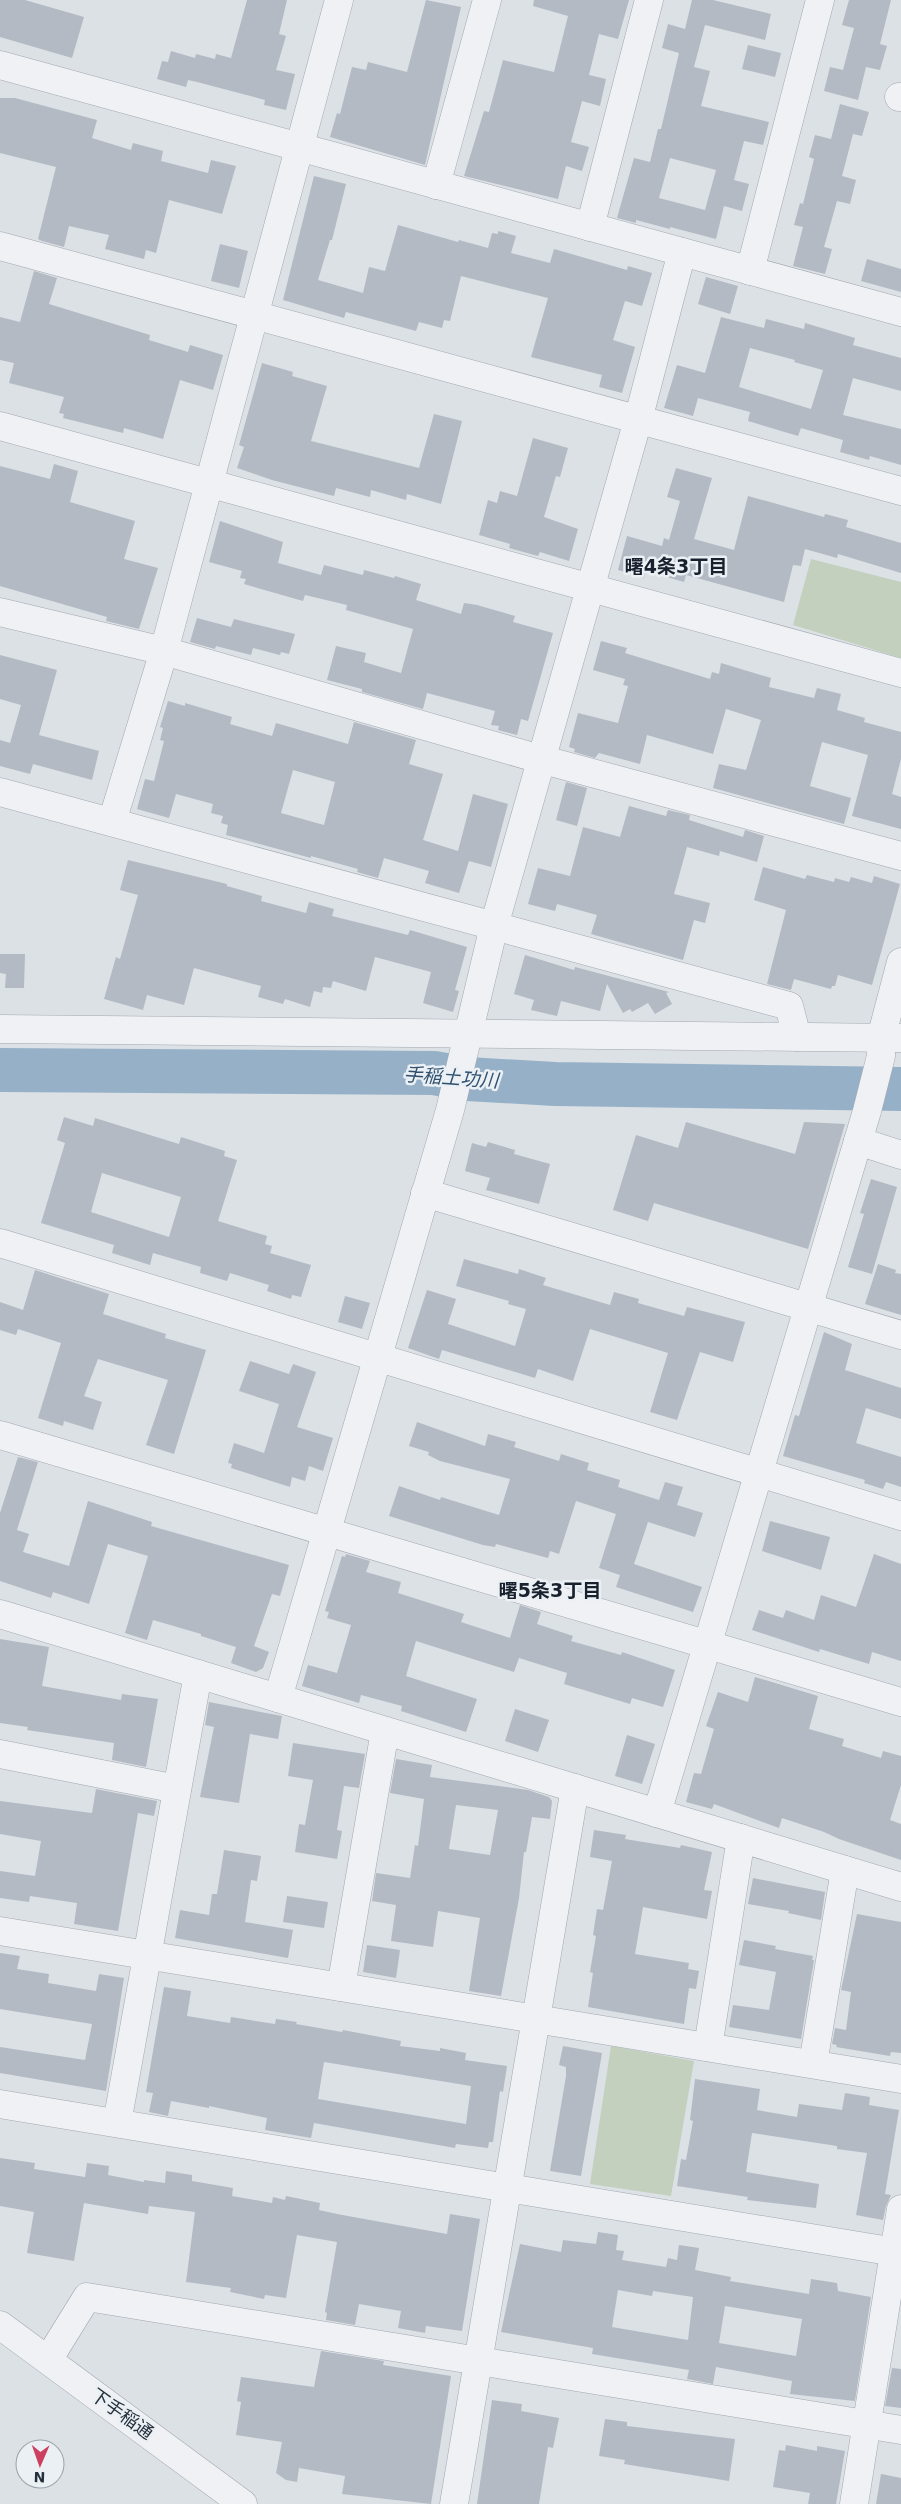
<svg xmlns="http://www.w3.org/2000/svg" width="901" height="2504" font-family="'DejaVu Sans','Noto Sans JP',sans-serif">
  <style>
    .green { fill: #c3d0bd }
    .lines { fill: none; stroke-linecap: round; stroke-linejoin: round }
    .river { stroke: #96b1c7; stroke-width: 44 }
    .building { fill: #b3bac3; fill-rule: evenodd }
    .minor-casing { stroke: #a2a8b0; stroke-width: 29 }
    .minor { stroke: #eff1f5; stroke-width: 28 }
    .labels { text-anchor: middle; stroke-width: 5; stroke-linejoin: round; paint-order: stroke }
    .street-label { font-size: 18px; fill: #26303c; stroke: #ebf0f4 }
    .neighbourhood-label { font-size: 19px; font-weight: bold; fill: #18212d; stroke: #ebf0f4 }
    .water-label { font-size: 19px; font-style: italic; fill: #305170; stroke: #ebf0f4 }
  </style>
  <rect width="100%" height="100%" fill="#dce1e6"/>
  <g class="green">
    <path d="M811 559 901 582V658L793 625Z"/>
    <path d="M611 2046 694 2061 671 2196 590 2184Z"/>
  </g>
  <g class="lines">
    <path class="river" d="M0 1070 434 1073 467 1079 555 1084 901 1089"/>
  </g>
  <g class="building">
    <path d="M0 0H25L84 17 72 58 0 37Z"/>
    <path d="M247 0H287L279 34 286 36 276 70 295 74 286 110 264 105 265 100 197 82 188 80 186 87 157 79 162 61 168 62 171 51 195 58 196 54 215 59 216 54 231 58Z"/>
    <path d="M426 0 461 7 425 165 330 137 337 113 340 114 352 67 366 70 368 62 407 72Z"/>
    <path d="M534 0H629L618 39 599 34 589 75 606 79 600 106 582 101 571 142 589 147 582 171 566 166 558 199 464 176 484 111 489 112 503 60 554 72 568 16 533 6Z"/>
    <path d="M692 0H713L771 14 765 40 705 25 694 67 710 71 701 106 769 122 763 145 744 141 734 180 749 184 742 211 724 206 716 239 670 227V229L636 220V223L617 218 634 158 650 162 658 129H661L679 53 662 48 668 24 685 29ZM670 158 716 170 705 210 659 198Z"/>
    <path d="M849 0H891L880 44 887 46 880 70 866 67 858 100 824 91 830 67 843 70 854 28 842 25Z"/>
    <path d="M748 45 781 53 775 77 742 69Z"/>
    <path d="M0 98H15L97 120 92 138 131 150 133 143 163 151 161 161 208 173 211 160 236 166 222 214 169 200 156 253 146 250 144 259 105 249 109 235 69 226 64 247 42 241 38 239 56 167 0 153Z"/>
    <path d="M840 104 869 112 862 136 853 134 842 176 856 180 850 204 837 201 824 247 832 249 825 274 793 266 803 227 794 225 800 203 803 204 814 159 809 157 815 135 831 139Z"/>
    <path d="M314 176 346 184 332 240H330L318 280 363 293 369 267 385 271 398 225 458 242 459 240 488 248 492 233 498 234V231L516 236 511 253 550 263 554 249 627 270 628 266 652 273 642 306 625 301 613 340 635 347 622 393 599 387 602 375 531 357 548 298 461 276 450 321 444 320 442 328 419 322 416 331 346 312 344 318 283 300Z"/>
    <path d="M220 244 248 251 239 288 211 281Z"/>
    <path d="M867 259 901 269V292L861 281Z"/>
    <path d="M34 271 57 278 49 304 150 335 149 340 188 352 190 345 223 355 213 390 180 380 163 439 124 428 123 433 63 418 64 414 59 413 64 397 9 383 14 363 0 360V317L20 322Z"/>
    <path d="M706 277 738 286 730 314 698 304Z"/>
    <path d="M721 317 764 328 766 319 804 329 805 323 855 338 853 345 901 358V391L853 378 843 415 901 429V465L870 456 869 460 840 452 843 440 801 428 798 436 748 421 750 412 698 398 693 416 664 408 677 365 705 373ZM750 348 795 360 794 362 823 370 811 409 739 387Z"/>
    <path d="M262 363 293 372 292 376 327 386 311 441 419 468 434 414 462 421 441 504 407 494 406 500 371 490 370 497 336 488 334 496 272 480 237 468 244 447 239 445Z"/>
    <path d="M533 438 568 448 560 477 556 476 544 517 578 529 569 561 540 552 538 556 509 548 510 544 479 535 488 500 497 503 500 491 517 496Z"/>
    <path d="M54 464 78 471 70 502 135 521 124 559 158 568 139 629 106 621 107 617 0 586V466L50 479Z"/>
    <path d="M676 468 712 478 694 539 734 550 748 496 824 517 825 514 848 520 846 527 901 543V573L838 554 837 558 805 549 801 566 793 565 784 602 686 575 684 582 646 571 644 578 618 570 627 536 662 546 664 538 669 540 680 501 667 497Z"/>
    <path d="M220 521 283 542 278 563 321 575 324 565 363 575 364 570 394 578 395 576 421 584 416 600 461 614 464 603 477 605 515 616 513 622 553 633 528 721 521 719 517 735 498 730 499 726 491 725 495 711 427 693 423 709 362 692V689L327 680 336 646 366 653 364 662 401 673 413 629 346 610 347 605 305 595 303 601 244 584 246 579 240 578 242 571 209 562Z"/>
    <path d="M197 618 231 627 234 619 295 634 289 654 281 652 280 655 253 648 251 655 216 646 215 649 190 642Z"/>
    <path d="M601 641 627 648 625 653 710 679 712 672 719 674 721 663 771 678 769 687 814 698 817 688 841 694 837 710 865 718 864 722 901 732V759L892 794 901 797V829L852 816 868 755 822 742 810 786 851 798 844 824 713 788 719 764 746 770 761 720 726 709 713 754 647 735 640 764 599 753 595 758 574 752 575 749 569 747 578 713 618 723 628 686 623 685 625 679 593 670Z"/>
    <path d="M0 655 57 670 39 735 99 751 92 780 33 764 30 774 0 766V740L10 743 21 705 0 699Z"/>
    <path d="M168 701 185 706V703L232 717 230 724 272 736 276 723 348 744 354 722 416 740 409 764 443 774 423 840 458 851 473 794 508 804 491 867 469 861 459 893 425 883 429 871 384 858 378 878 357 872 358 869 311 856V858L226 835 228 825 221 823 223 816 211 813 213 804 176 794 169 818 137 809 145 779 154 781 164 741 160 740 163 728 160 727ZM293 770 335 782 324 825 281 813Z"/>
    <path d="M566 782 587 788 577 826 556 820Z"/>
    <path d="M629 806 666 816 668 810 690 815 689 820 743 837 745 830 764 836 757 862 720 851 719 856 687 847 674 894 710 903 705 923 694 920 683 960 591 934 597 915 557 904 555 911 528 904 538 868 570 876 583 827 620 837Z"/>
    <path d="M128 860 227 884V886L262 896 261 901 306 913 309 902 334 909 332 916 408 935 410 930 467 947 455 990 459 991 453 1012 423 1003 431 972 375 957 366 991 333 981 331 988 323 987 322 993 314 991 310 1007 285 999 283 1004 258 997 261 986 194 968 184 1005 147 995 143 1010 104 999 116 957 120 959 138 895 120 890Z"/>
    <path d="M763 867 805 879 807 875 834 882 835 878 849 882 851 877 872 883 874 876 900 884 872 985 838 975 835 986H832L831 989 794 979 791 990 767 984 786 910 754 900Z"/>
    <path d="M0 954H25L24 988H5L6 974 0 973Z"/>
    <path d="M525 955 574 970 575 967 669 992 666 993 672 1004 655 1014 648 1003 632 1012 630 1009 623 1013 607 984 600 1011 561 1001 557 1016 531 1010 534 1000 514 994Z"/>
    <path d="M64 1117 93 1126 95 1118 179 1144 181 1137 225 1151 224 1156 237 1160 218 1221 267 1236 265 1244 272 1246 270 1253 311 1265 301 1297 292 1295 291 1299 267 1291 269 1285 230 1273 227 1281 200 1273 201 1267 153 1253 150 1265 112 1253 114 1245 41 1223 65 1143 57 1140ZM102 1173 181 1197 169 1237 91 1212Z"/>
    <path d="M686 1122 795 1154 804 1122 845 1124 808 1249 654 1203 648 1221 613 1210 636 1135 678 1148Z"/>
    <path d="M488 1142 515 1150 514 1154 550 1164 539 1204 486 1190 490 1178 465 1171 472 1143 486 1147Z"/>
    <path d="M871 1179 897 1187 872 1274 848 1267 864 1214 860 1213Z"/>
    <path d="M464 1259 518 1274 519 1269 546 1278 543 1285 610 1305 614 1292 639 1299 638 1303 684 1316 687 1307 745 1322 733 1362 700 1352 677 1420 650 1412 668 1353 590 1329 573 1381 538 1369 535 1378 442 1350 439 1359 408 1348 427 1290 456 1299 448 1324 515 1346 526 1309 508 1304 509 1301 456 1286Z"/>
    <path d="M878 1264 896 1270 895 1273 901 1274V1315L865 1304Z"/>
    <path d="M35 1270 109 1294 103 1314 166 1334 165 1338 206 1350 174 1454 146 1445 168 1380 98 1359 84 1396 102 1402 93 1430 64 1421 63 1426 38 1418 61 1343 18 1329 16 1335 0 1330V1302L23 1310Z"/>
    <path d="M345 1296 370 1303 362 1329 338 1322Z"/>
    <path d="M824 1332 852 1344 845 1370 901 1388V1419L866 1408 856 1443 901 1457V1487L886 1482 883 1489 864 1483 865 1480 783 1456 795 1415 799 1416Z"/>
    <path d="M250 1361 289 1374 293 1364 316 1372 297 1427 333 1438 323 1471 309 1466 305 1481 292 1477 290 1487 231 1468 232 1464 228 1463 234 1443 264 1453 279 1404 239 1391Z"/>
    <path d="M417 1422 485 1446 488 1434 516 1442 514 1447 559 1461 561 1454 589 1463 587 1470 620 1480 618 1487 659 1500 665 1482 683 1487 677 1505 703 1513 695 1537 648 1522 634 1564 702 1587 693 1612 616 1587 620 1575 599 1568 616 1514 576 1501 559 1554 550 1551 548 1558 496 1544 495 1547 483 1545 389 1516 399 1486 440 1500 441 1497 499 1515 510 1479 440 1461 428 1455 429 1452 409 1446Z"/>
    <path d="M18 1457 38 1462 17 1530 29 1534 23 1552 69 1566 88 1501 152 1522 151 1526 289 1565 280 1596 272 1594 254 1646 269 1652 263 1668 256 1672 231 1663 236 1647 201 1636V1634L153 1620 147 1640 125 1633 148 1556 108 1544 89 1604 53 1592 51 1598 0 1581V1513Z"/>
    <path d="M770 1521 830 1537 821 1570 762 1551Z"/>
    <path d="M346 1554 370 1561 366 1572 401 1582 398 1593 464 1614 461 1622 510 1638 520 1605 541 1612 537 1624 573 1636 571 1641 621 1655 622 1652 675 1670 663 1707 632 1698 630 1704 564 1684 567 1673 519 1658 514 1672 416 1641 406 1676 477 1699 466 1732 401 1711 402 1706 361 1695 359 1703 302 1686 308 1665 337 1673 351 1625 327 1618 329 1612 325 1611 342 1556 345 1557Z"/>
    <path d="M874 1554 901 1564V1661L872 1652 869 1664 820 1649 819 1652 752 1630 759 1610 783 1618 786 1610 814 1620 821 1595 856 1607Z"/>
    <path d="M0 1639 49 1647 42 1686 121 1700 122 1694 158 1699 146 1767 112 1760 114 1743 27 1730 28 1727 0 1723Z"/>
    <path d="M755 1677 818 1696 809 1729 844 1739 842 1746 881 1758 883 1751 901 1756V1785L890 1820 901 1824V1860L839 1839 824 1832 782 1818 779 1828 714 1804 712 1809 686 1802 694 1773 701 1774 714 1729 706 1726 718 1692 748 1702Z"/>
    <path d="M209 1702 282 1716 278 1739 250 1734 239 1803 200 1797 214 1727 205 1725Z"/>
    <path d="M515 1709 549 1720 538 1752 505 1741Z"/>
    <path d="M627 1735 655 1744 642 1784 615 1776Z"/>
    <path d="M293 1743 365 1754 359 1788 344 1786 337 1830 342 1831 337 1859 295 1852 299 1824 305 1825 313 1780 288 1776Z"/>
    <path d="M396 1759 432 1765 430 1777 528 1790 549 1797 552 1801 550 1819 532 1817 526 1852H524L519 1898 501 1996 469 1991 480 1918 438 1911 433 1947 391 1941 396 1905 372 1901 376 1873 410 1878 415 1845 418 1846 424 1799 390 1793ZM456 1805 498 1810 490 1855 449 1849Z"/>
    <path d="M96 1789 157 1801 154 1816 138 1813 118 1931 74 1924 77 1903 30 1896 29 1902 0 1898V1871L35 1876 41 1841 0 1834V1801L92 1813Z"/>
    <path d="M594 1830 626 1835 625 1839 680 1848 681 1845 712 1852 704 1890 712 1891 707 1919 643 1907 635 1954 689 1963 688 1969 699 1971 696 1989 689 1988 684 2024 588 2007 593 1973 590 1972 596 1936 593 1935 597 1909 603 1910 612 1861 590 1857Z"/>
    <path d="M224 1850 261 1856 257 1881 251 1880 245 1922 293 1930 288 1958 175 1938 180 1910 209 1915 212 1894H217Z"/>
    <path d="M753 1878 825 1892 821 1920 788 1913 789 1911 748 1904Z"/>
    <path d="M287 1896 328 1902 324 1928 283 1922Z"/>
    <path d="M857 1914 901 1922V2053L891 2052 890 2056 836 2047 837 2045 832 2044 835 2028 846 2030 851 1992 841 1990Z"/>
    <path d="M744 1940 776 1946 775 1949 813 1956 812 1960H814L801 2039 729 2027 733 2005 769 2010 776 1972 739 1965Z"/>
    <path d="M367 1945 400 1950 396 1978 363 1972Z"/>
    <path d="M0 1953 20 1956 17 1969 49 1974 48 1983 96 1991 99 1974 124 1978 106 2091 0 2073V2047L85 2060 92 2024 0 2009Z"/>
    <path d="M164 1987 191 1991 187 2016 230 2023 231 2017 275 2024 276 2019 297 2022 296 2024 342 2032 343 2030 401 2041 400 2046 440 2051V2048L466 2053 465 2060 507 2066 503 2092 500 2091 493 2142H489L488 2148 456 2144 455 2148 314 2123 311 2138 265 2130 267 2118 209 2106V2108L171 2101 168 2116 149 2112 153 2093 146 2092ZM324 2062 471 2086 466 2124 318 2099Z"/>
    <path d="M563 2046 602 2053 581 2176 550 2171 566 2076V2067L559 2065Z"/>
    <path d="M695 2079 760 2089 757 2110 797 2117 799 2104 842 2110 845 2093 870 2097 869 2105 899 2110 885 2194 891 2195 886 2206 883 2220 856 2215 867 2153 837 2149V2146L752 2133 746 2172 819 2184 816 2208 747 2200 748 2197 677 2186 681 2159 686 2160 693 2121 690 2120Z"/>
    <path d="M0 2158 35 2163 34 2169 85 2177 87 2163 109 2166 108 2175 144 2182V2180L165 2183 166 2171 192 2175V2181L233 2188 232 2196 272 2203 273 2197 285 2200 286 2196 320 2203 319 2210 337 2214 447 2234 450 2214 480 2219 462 2331 426 2326 425 2333 398 2328 401 2311 359 2304 355 2325 326 2320 327 2313 325 2312 337 2242 297 2235 286 2298 265 2295 264 2299 230 2292 231 2288 186 2282 195 2212 149 2206 148 2214 84 2203 74 2261 27 2253 34 2212 0 2206Z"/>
    <path d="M598 2232 618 2235 616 2250 624 2251 622 2260 666 2267 668 2258 677 2260 679 2245 699 2248 695 2270 731 2277 730 2281 809 2294 811 2279 837 2283 838 2291 871 2297 855 2401 790 2394 792 2381 716 2367 713 2384 687 2379 689 2370 592 2354 593 2348 501 2332 520 2244 561 2252 563 2240 596 2244ZM618 2290 652 2296 653 2291 693 2297 688 2340 612 2327ZM725 2306 802 2319 796 2356 719 2343Z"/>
    <path d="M321 2351 384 2361 383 2365 451 2376 431 2504 342 2494 345 2476 299 2468 297 2482 286 2480 276 2473 282 2442 236 2435 241 2402 237 2401 241 2377 314 2387Z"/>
    <path d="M892 2368 901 2369V2408L885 2406Z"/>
    <path d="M492 2400 522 2404 521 2411 559 2418 553 2448 548 2447 539 2504H477Z"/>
    <path d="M605 2419 627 2422V2426L735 2439 729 2481 624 2464 625 2460 599 2456Z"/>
    <path d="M786 2445 817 2451V2446L845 2451 836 2504H808L810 2493 773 2487 779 2450 785 2451Z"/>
    <path d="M881 2474 901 2478V2504H876Z"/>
  </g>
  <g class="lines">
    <defs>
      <g id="minor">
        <path d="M0 65 901 312"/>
        <path d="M899 97H901"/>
        <path d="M436 185 487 0"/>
        <path d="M590 227 649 0"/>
        <path d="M0 246 901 491"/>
        <path d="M750 271 820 0"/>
        <path d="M0 426 901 673"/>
        <path d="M0 612 164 651 540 759 901 856"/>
        <path d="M0 792 789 1006 797 1037"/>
        <path d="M112 822 164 651 339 0"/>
        <path d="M0 1029 901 1038"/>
        <path d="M858 1141 901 1155"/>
        <path d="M425 1193 901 1335"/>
        <path d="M0 1243 901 1516"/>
        <path d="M0 1435 901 1702"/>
        <path d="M0 1614 901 1887"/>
        <path d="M278 1698 450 1110 494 926 638 420 682 252"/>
        <path d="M0 1754 177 1789"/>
        <path d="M657 1813 867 1111 881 1056V1038L901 962"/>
        <path d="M0 1931 901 2079"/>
        <path d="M341 1987 385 1731"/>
        <path d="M708 2047 741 1838"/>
        <path d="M813 2064 845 1870"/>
        <path d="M0 2104 901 2253"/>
        <path d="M117 2123 198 1674"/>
        <path d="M0 2325 243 2504"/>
        <path d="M48 2360 87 2297 901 2430"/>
        <path d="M454 2504 575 1788"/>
        <path d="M854 2504 901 2209"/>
      </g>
    </defs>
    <use href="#minor" class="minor-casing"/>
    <use href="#minor" class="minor"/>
  </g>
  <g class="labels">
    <g class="street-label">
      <text transform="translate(122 2414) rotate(36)" y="6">下手稲通</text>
    </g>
    <g class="neighbourhood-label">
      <text x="676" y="573">曙4条3丁目</text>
      <text x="550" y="1597">曙5条3丁目</text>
    </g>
    <g class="water-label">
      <text transform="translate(451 1077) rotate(4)" y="7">手稲土功川</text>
    </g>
  </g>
  <g transform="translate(40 2464) rotate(182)"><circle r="24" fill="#ebf0f4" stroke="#9ca3aa"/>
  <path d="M0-4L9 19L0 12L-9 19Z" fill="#cd3f5e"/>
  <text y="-8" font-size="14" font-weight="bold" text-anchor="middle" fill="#26303c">N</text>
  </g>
</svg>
